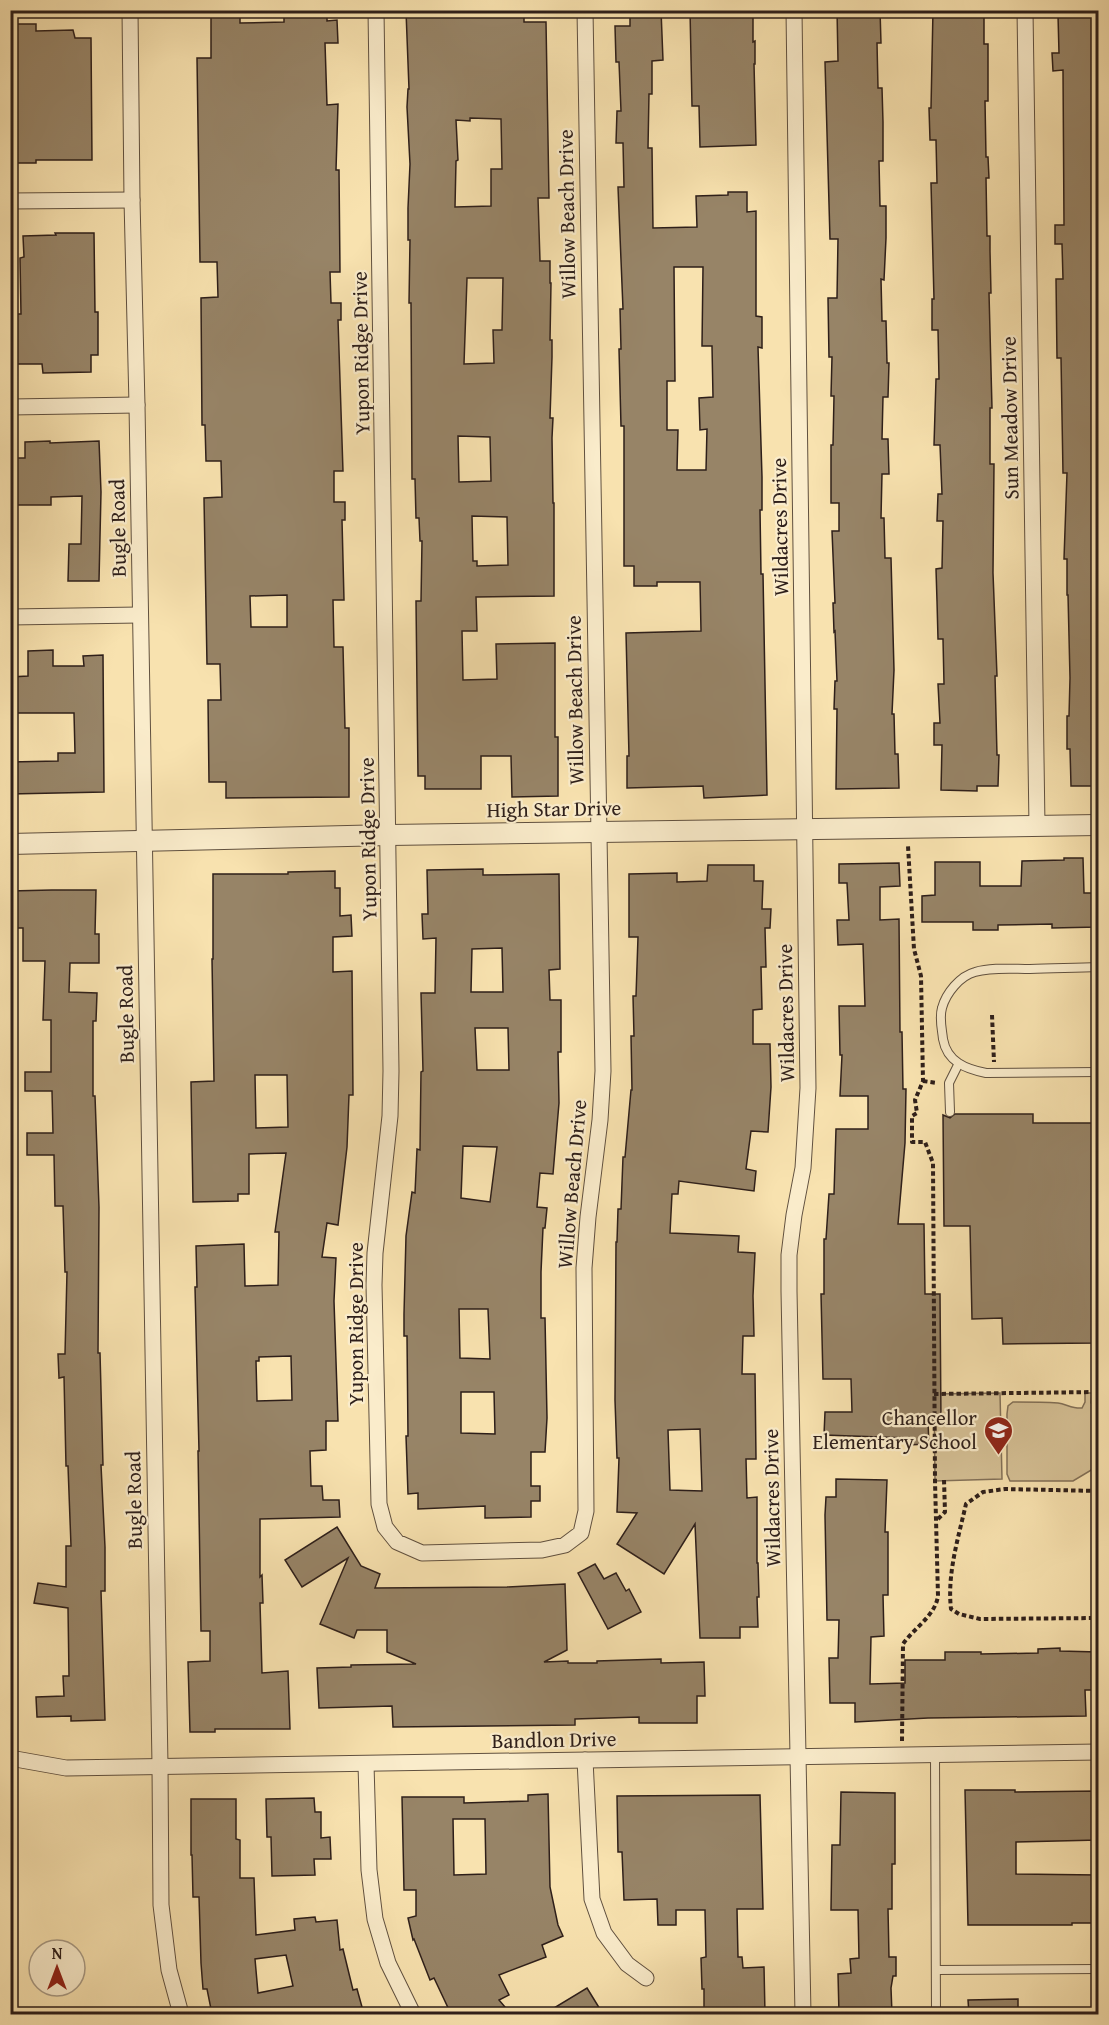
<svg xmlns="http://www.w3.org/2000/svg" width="1109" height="2025" font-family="'Gentium Book Plus',serif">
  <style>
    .green { fill: #d6c196; stroke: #827058; stroke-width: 1.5 }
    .building { fill: #978467; stroke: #2e1f1a; stroke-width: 1.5; fill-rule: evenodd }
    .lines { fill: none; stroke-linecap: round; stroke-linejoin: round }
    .service-casing { stroke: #60503f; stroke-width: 10 }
    .minor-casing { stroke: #60503f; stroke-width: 17 }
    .tertiary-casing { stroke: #60503f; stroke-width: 22 }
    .path { stroke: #2e1f1a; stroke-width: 4; stroke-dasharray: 4.5 3; stroke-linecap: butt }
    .service { stroke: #faeccb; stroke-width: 8 }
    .minor { stroke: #faeccb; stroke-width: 15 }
    .tertiary { stroke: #faeccb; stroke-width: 20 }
    .labels { text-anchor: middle; stroke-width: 4.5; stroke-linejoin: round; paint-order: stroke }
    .street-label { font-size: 21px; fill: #2e1f1a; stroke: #faeccb }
    .poi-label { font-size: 21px; fill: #2e1f1a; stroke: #faeccb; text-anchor: end }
  </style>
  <rect width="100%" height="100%" fill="#f8e2af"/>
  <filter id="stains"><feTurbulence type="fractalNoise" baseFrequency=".00333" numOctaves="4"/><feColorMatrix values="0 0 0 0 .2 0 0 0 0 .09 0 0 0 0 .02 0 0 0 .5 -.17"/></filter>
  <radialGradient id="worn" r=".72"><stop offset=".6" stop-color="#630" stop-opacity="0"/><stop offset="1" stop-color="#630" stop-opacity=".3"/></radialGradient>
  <g class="green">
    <path d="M1000 1393 1002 1479 935 1481 934 1394Z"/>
    <path d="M1085 1393H1092L1091 1403 1098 1408V1466L1073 1481H1010L1007 1474V1414L1008 1406 1013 1402C1028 1402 1043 1402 1058 1403 1066 1404 1073 1409 1082 1408L1085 1402Z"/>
  </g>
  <g class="building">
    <path d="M211 10H240V23L284 22V10H327V21L337 20 338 43H325L327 105 338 104 336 170H339L340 272H330L331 303H341V320H338L343 471H334V502H345V520H342L344 600H333L334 647H343L345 728H349V797L226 798V782H209L208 700H221L220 664H207L204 498 222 497 221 461H206L205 425H202L201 298 218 297 217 262H200L197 58H211ZM287 595V627H251L250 596Z"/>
    <path d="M524 10V22H546L549 198H538L540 261H550V283H551L550 340H552V357L550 418H553L552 438 553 503H554V596L476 597 477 631H462L463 680 497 679 496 644 555 643V737H558V796L512 797 511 756H481V789H425V776H418L416 601H421L422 541H420L419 518H416L415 479H412L411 303H409L410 240H408V208L410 164 407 107 408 89H409L406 11ZM470 118 501 119 502 169H491V206L455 207 456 161 458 160 456 120 470 121ZM467 278H503L502 330H493L494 363 464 364ZM458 436 490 437 491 481 459 482ZM472 516 507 517 508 565 477 566V561H473Z"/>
    <path d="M630 10H661L663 60 652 61V94H649L648 148H652L653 228 697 227 696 196 728 195V192H747V212L756 211V316L762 317V348L758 347 762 477V510H760L761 574H763L767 795 704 798 703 786 627 788V756H629L626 633 701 631 700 582H657V586H634V566H624V426H621L619 349H621L620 309H623L618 187H624L623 143H616L617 111H621L619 62H616L615 26H630ZM674 267H703L702 346H712L713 397 699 398 700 430 707 429 706 470H677L678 430H667V381H675Z"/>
    <path d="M690 10H753V42L755 41V64H754L756 145 700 147 699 106H692Z"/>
    <path d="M837 10H880L881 43H877L878 88H882L883 122V161H879L880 206H886V238L884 280 881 279 882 321H886L887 363H889L888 397H883L882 439H888L889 474H882L881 518H884L885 558H891L894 670 892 714H894L895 754H898L899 788 836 789 837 709H834L835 681H837L835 631 834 632 833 603H835L832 531H839V503H831V445H833L834 396H831L832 357H829L828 298H837L838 239H830L825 62 838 61Z"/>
    <path d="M933 10H984V44H988V101H985L986 157H988L989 178H986L987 236H990V251L991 293H989L992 408H990V464H994L993 573 997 676H995L997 755H999L998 786H977V791L941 790 942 745H934V723H940L938 684H944L943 639H938L937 601 936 569 942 568 943 521H937L938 494H942L940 445H934L936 379H939L938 330H932V299H934L931 183H937L936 140H930L929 108H931Z"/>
    <path d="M1064 10H1098V786H1071L1070 749H1067V716H1069L1070 678 1068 595H1067V559H1064L1067 473H1063L1061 358H1057L1056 279H1063L1062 244H1055V225H1064L1063 70 1053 71 1052 53H1059L1058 15H1064Z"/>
    <path d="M14 24H36V31L73 30 75 38H91L92 160H36V163H17V89H10V34L14 33Z"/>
    <path d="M55 233H94L95 312H98V355H91V372L43 373 42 364H10V314H21L20 258 24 257 23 236 56 235Z"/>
    <path d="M50 441V443L99 441 101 492 99 581H68L69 544H81L82 496 51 497V505H10V458H25V442Z"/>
    <path d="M53 650V666H84L83 656 103 655 104 792 10 794V762L58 761V753H75L74 713H10V677L28 676V651Z"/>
    <path d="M1064 858H1083L1084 893H1098V927L1052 928V924L998 925V930H973V922H922V896L935 895V862H980V886H1021L1022 861 1064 860Z"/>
    <path d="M899 863 900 886 880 887V920L899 919 900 1032H902L903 1089H906L905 1143 898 1224H924L925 1294H940L941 1422H928L929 1444 907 1445V1438L824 1435 825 1412H852L851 1379H823L821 1294H824V1239H826L829 1194H834L836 1129H868V1096H840L842 1055H840L839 1006H865L863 944 838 945 837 920H849L847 883H839V864Z"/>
    <path d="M708 865H754V881H763L762 909H771L770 928H765L766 967H761L762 1009 753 1010V1044H770L771 1087 768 1132 751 1131 746 1169 756 1171 754 1191 679 1181 678 1194H672L670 1233 739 1236 738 1252 755 1253 753 1296 754 1336H743L742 1374H755L756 1459H746L747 1498 757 1497V1563H758L759 1597H757L758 1627H740V1638H700L695 1524 664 1574 617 1544 637 1513 617 1512 619 1458H617L615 1400 616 1242H617L618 1209H621L623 1157H625L631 1090H632L631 1036H634L633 996H636L638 937H629V874L677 873V882L707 881ZM700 1429 702 1491 670 1490 668 1430Z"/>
    <path d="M483 869V875L559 874 560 969 549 970 550 1000H561V1052H558L559 1103 553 1174 540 1173 537 1207 547 1208 545 1228H543L541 1272V1318H545L547 1418 545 1452H531V1486H540V1501H531V1517L485 1518V1506L418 1509V1493L408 1494 406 1436H408L407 1336H404V1314L406 1236 412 1192 415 1193 417 1149 420 1150 421 1072 423 1071 421 993H435L436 938 423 939 422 914H428L427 870ZM502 948 503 992H471L472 949ZM475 1028H508L509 1070H477ZM463 1146 497 1147 490 1202 461 1198ZM459 1309H488L490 1359 460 1358ZM461 1392H494L495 1434 461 1433Z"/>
    <path d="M335 871V888H340V916L351 915 352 936 333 937V972L352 971 353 1095H349L347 1147 338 1225 327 1223 322 1257 336 1258 334 1301 338 1421H326V1450L310 1451 311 1486H322L323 1500H339L340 1517 260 1519V1577L262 1575 263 1603H260L262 1673 288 1671 290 1729H215V1732H190L188 1662 210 1661V1631H201L198 1451H199L195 1287H197L196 1246 244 1244 245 1286 278 1285 279 1232H275L286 1153 249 1154V1194H238V1201L193 1202 191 1082 214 1081 212 959H213V874H288V872ZM255 1075H287L288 1127 256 1128ZM291 1356 292 1400 257 1401 256 1361H259V1357Z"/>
    <path d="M52 890H96L95 934H99V963H70L69 992 97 993 96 1021H93V1096H95L99 1207 98 1353H100L103 1465H101L105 1547V1591H101L105 1720 71 1721V1716L37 1717 36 1697 64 1696 63 1676H69L68 1608 34 1603 38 1583 66 1587V1546H71L68 1466H66L64 1377 59 1378 58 1354H65L67 1272H65L63 1206H55L54 1155H27V1133H53L52 1091H25V1072H51V1020H43L45 961H23V928H10V891Z"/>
    <path d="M955 1114H1033V1123H1098V1317H1095V1343L1003 1344 1002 1318 972 1319 970 1226H944L943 1115 950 1118Z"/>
    <path d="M836 1479 887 1480 885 1532H888V1595H883L884 1636 871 1637 870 1684 905 1683V1660H945V1652H981V1654L1038 1653V1649L1060 1648V1651L1098 1652V1690H1085L1086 1716 928 1718 855 1722V1703H830L829 1658H838L839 1620H827L825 1515 826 1497H836Z"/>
    <path d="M337 1527 361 1566 380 1574 375 1588 507 1587 565 1584 567 1650 544 1662 568 1661V1663H597V1661L661 1659V1663L704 1662 705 1696H697V1723H639V1717L575 1719V1725L393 1727 392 1706 319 1708 317 1668 351 1667V1665L416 1664 387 1652V1630H357L354 1638 320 1624 348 1558 302 1587 285 1560Z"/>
    <path d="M595 1564 604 1579 616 1573 626 1591 629 1589 641 1612 608 1629 578 1573Z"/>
    <path d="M965 1790H1015V1792L1098 1791V1840L1016 1842V1874L1098 1875V1923H1072V1925H968Z"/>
    <path d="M841 1792 895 1793V1864H892V1909H888L889 1957H896V1976H893L891 1988 892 2014H839L838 1974 851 1973 850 1959 859 1958 858 1910H831L832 1845H840Z"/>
    <path d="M548 1794 550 1887 558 1925 563 1936 542 1945 546 1957 499 1975 509 1995 499 2000 511 2014H451L434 1978 430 1980 414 1939 413 1940 408 1918 416 1916V1890H404L402 1797H464V1803L528 1801V1795ZM453 1819H485L486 1874 454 1875Z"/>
    <path d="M760 1795 763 1909H737L738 1957H742L743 1968 764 1967 765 2014H704V1989H702L701 1958 706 1957 705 1910H676V1925H658L657 1899 624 1900 622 1852H618L617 1796Z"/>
    <path d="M314 1798 315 1812H321V1838L330 1837 331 1859H314L315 1875 272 1876 271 1837H267L266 1799Z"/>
    <path d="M191 1799H236V1839L240 1840V1878H254L256 1935 295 1930 294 1919 315 1917 316 1922 337 1920 340 1950 343 1949 353 1990 357 1989 362 2007 352 2010 354 2014H212L207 1989H203L201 1963 199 1897H193L192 1855H191ZM286 1955 293 1986 258 1993 255 1959Z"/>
    <path d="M587 1988 603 2014H544Z"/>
    <path d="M1018 1999V2014H969L968 2000Z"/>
  </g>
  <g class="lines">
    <defs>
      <g id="service">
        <path d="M1098 967C1076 968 1053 968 1030 969 1012 969 992 967 975 972 960 976 946 993 942 1008 939 1018 942 1029 943 1039 947 1062 966 1069 986 1073L1098 1072"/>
        <path d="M950 1112 949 1083 958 1065"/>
        <path d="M935 1755 936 2014"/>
        <path d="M936 1970 1098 1969"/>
      </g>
      <g id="minor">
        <path d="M130 10 132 200 137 405 160 1765 161 1905 169 1970 181 2014"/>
        <path d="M376 10 391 1071 390 1116 375 1253 374 1285 379 1504 385 1527 397 1542 422 1553 542 1550 565 1545 581 1533 586 1511 584 1268 588 1217 600 1120 603 1071 585 10"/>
        <path d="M794 10 808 1088 803 1168 794 1215 789 1255V1291L803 2014"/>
        <path d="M1025 10 1037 826"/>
        <path d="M10 201 132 200"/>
        <path d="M10 407 137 405"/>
        <path d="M10 617 139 615"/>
        <path d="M10 1758 66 1768 1098 1752"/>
        <path d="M585 1760 592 1899 604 1933 627 1964 646 1978"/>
        <path d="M366 1764 369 1870 375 1919 388 1963 413 2014"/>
      </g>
      <path id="tertiary" d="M10 844 389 835 1098 825"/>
    </defs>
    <use href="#service" class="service-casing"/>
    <use href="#minor" class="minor-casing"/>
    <use href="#tertiary" class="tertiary-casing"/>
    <g class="path">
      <path d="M992 1015 994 1062"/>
      <path d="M923 1081 937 1083"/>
      <path d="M934 1394 1098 1392"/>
      <path d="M1098 1491 1005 1489 983 1492 966 1504C958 1539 947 1574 951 1609L959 1614 980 1619 1098 1618"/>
      <path d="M938 1519 945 1512 944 1480"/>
      <path d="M902 1741 903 1644C914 1628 935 1616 938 1596L935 1481 933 1163 925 1142H912V1116L917 1113 915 1100 923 1081 921 976 914 949 908 846"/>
    </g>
    <use href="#service" class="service"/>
    <use href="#minor" class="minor"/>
    <use href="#tertiary" class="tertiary"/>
  </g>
  <defs>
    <symbol id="school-pin" viewBox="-11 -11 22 30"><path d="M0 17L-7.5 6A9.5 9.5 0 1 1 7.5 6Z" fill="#8f2418" stroke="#faeccb"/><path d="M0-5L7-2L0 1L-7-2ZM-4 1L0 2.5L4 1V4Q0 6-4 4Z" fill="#fff"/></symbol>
  </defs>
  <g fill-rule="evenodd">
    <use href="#school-pin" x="982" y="1414" width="33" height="45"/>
  </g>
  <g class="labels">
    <g class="street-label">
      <text transform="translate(567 214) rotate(-91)" y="7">Willow Beach Drive</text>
      <text transform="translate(361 353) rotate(-91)" y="7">Yupon Ridge Drive</text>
      <text transform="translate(1010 418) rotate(-91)" y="7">Sun Meadow Drive</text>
      <text transform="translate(780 527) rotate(-91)" y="7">Wildacres Drive</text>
      <text transform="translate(118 528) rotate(-91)" y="7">Bugle Road</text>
      <text transform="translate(575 700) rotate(-91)" y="7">Willow Beach Drive</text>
      <text transform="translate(554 809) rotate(-1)" y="7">High Star Drive</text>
      <text transform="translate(368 839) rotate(-91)" y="7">Yupon Ridge Drive</text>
      <text transform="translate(786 1013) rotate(-91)" y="7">Wildacres Drive</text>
      <text transform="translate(126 1014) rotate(-91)" y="7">Bugle Road</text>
      <text transform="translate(572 1184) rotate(-85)" y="7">Willow Beach Drive</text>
      <text transform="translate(356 1324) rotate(-90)" y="7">Yupon Ridge Drive</text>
      <text transform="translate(772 1498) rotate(-91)" y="7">Wildacres Drive</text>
      <text transform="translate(134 1500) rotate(-91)" y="7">Bugle Road</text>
      <text transform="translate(554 1740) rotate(-1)" y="7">Bandlon Drive</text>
    </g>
    <g class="poi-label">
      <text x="977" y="1425">Chancellor<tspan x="977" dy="24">Elementary School</tspan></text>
    </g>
  </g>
  <rect width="1109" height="2025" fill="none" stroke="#f8e2af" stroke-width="36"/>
  <rect x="12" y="12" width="1085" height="2001" fill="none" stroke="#2e1f1a" stroke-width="3"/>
  <rect x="18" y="18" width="1073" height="1989" fill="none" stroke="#2e1f1a" stroke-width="1.5"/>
  <g transform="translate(57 1968)"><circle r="28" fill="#faeccb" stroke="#a89a84" stroke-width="1.5"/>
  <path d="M0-4.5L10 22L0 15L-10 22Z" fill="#8f2418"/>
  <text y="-9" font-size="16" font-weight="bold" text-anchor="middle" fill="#2e1f1a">N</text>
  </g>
  <rect width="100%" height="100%" filter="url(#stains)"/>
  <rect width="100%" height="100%" fill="url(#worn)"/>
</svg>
